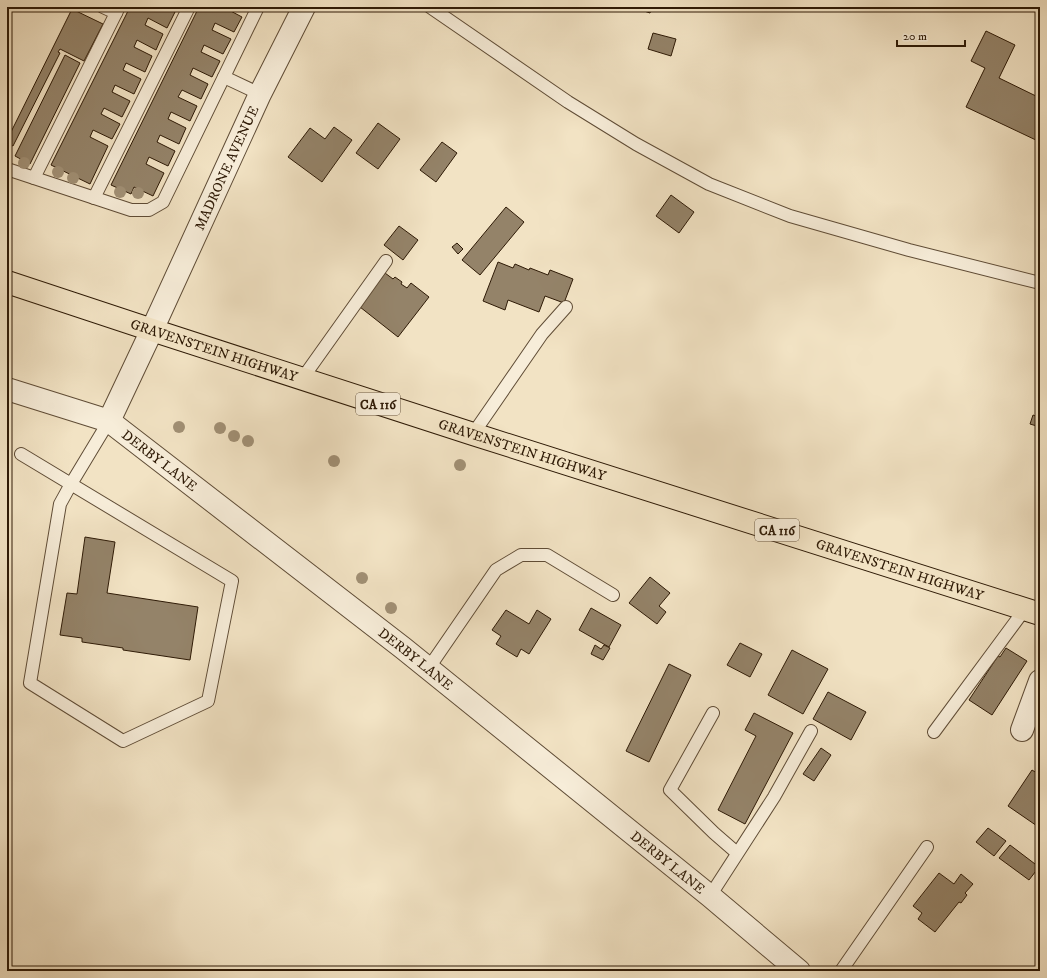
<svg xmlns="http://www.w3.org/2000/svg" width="1047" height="978" font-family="'IM FELL DW Pica',serif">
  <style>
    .building { fill: #948369; stroke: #2e1a06 }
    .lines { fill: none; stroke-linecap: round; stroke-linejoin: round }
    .service-casing { stroke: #5f4c36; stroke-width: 14 }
    .minor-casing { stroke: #5f4c36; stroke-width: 24 }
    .primary-casing { stroke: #2e1a06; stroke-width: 24 }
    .service { stroke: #f7edd9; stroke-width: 12 }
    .minor { stroke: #f7edd9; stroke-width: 22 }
    .primary { stroke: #f2e3c4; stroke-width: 22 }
    .tree { fill: #a19075 }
    .labels { text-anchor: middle; stroke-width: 3; stroke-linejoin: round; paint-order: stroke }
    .shield { fill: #f7edd9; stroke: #6a5945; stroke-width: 1 }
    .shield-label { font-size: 13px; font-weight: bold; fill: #2e1a06 }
    .street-label { font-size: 14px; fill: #2e1a06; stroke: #f7edd9 }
  </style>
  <rect width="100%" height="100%" fill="#f2e3c4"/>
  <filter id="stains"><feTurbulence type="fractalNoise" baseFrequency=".005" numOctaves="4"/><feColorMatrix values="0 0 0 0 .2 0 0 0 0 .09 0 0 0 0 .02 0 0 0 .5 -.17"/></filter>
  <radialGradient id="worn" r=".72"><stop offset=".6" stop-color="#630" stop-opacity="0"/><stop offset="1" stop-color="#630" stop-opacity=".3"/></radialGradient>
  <g class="building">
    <path d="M130 7H165L175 12 167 28 148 18 145 25 163 34 156 50 137 40 134 47 152 56 145 72 126 63 123 70 141 79 134 94 115 85 112 92 130 101 122 117 104 108 101 114 120 124 112 139 93 130 90 137 108 146 90 184 51 165Z"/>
    <path d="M199 7H223L242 17 234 32 215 23 212 30 231 39 223 54 204 45 201 52 220 61 212 77 193 68 190 75 208 84 201 99 182 90 178 97 197 106 190 121 171 112 168 119 186 128 179 144 160 135 157 142 175 151 168 166 149 157 146 164 164 173 153 196 134 187 131 194 111 185Z"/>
    <path d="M632 7H652L650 13Z"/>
    <path d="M72 9 103 24 84 61 60 49 58 52 60 53 13 146 7 143V140Z"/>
    <path d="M986 31 1015 45 999 78 1040 98V136L1038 141 966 107 985 68 971 61Z"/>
    <path d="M653 33 676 39 671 56 648 49Z"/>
    <path d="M65 55 80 63 30 164 15 156Z"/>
    <path d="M378 123 400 139 378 169 356 153Z"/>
    <path d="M334 127 352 140 322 182 288 157 310 128 325 139Z"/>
    <path d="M442 142 457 153 436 182 420 170Z"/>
    <path d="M671 195 694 212 679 233 656 216Z"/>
    <path d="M506 207 524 222 480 275 462 260Z"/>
    <path d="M399 226 418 240 403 260 384 245Z"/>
    <path d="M457 243 463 249 458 254 452 247Z"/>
    <path d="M498 262 513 268 515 264 529 270 530 268 548 275 550 270 573 279 564 303 545 296 539 312 508 300 505 310 483 301Z"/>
    <path d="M385 273 393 279 395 277 402 282 401 284 407 288 411 283 429 297 398 337 360 307Z"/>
    <path d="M1040 413V427L1030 424 1033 415 1038 417Z"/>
    <path d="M85 537 115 542 107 593 198 607 190 660 123 650V648L82 642V638L60 635 67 593 77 594Z"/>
    <path d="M650 577 670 593 659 606 666 612 657 624 629 603Z"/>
    <path d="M591 608 621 625 609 647 579 630Z"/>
    <path d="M506 610 529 624 537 610 551 619 529 654 521 649 517 657 496 644 501 636 492 630Z"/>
    <path d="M740 643 762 654 750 677 727 665Z"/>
    <path d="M595 645 601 649 604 645 610 648 603 660 591 654Z"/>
    <path d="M1006 648 1027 661 992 715 969 700 998 656 1000 657Z"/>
    <path d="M792 650 828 669 803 714 768 695Z"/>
    <path d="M669 664 691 675 649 762 626 751Z"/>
    <path d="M828 692 866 712 851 740 813 719Z"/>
    <path d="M754 713 793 733 745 824 718 810 756 736 745 730Z"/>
    <path d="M821 748 831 755 814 781 803 774Z"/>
    <path d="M1032 770 1040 775V828L1008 806Z"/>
    <path d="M988 828 1006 841 994 856 976 842Z"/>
    <path d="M1010 845 1039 867 1029 880 999 858Z"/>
    <path d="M939 873 954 884 961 874 973 884 965 893 967 895 961 903 959 902 935 932 918 919 922 913 913 906Z"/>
  </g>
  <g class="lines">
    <defs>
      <g id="service">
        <path d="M103 7 116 13"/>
        <path d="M430 7 568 102 636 144 709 184 790 216 909 250 1040 283"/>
        <path d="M224 77 260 94"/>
        <path d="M7 169 131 210H149L163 202 258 7"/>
        <path d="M34 178 119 7"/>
        <path d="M94 198 189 7"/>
        <path d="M302 379 386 261"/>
        <path d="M473 434 542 334 566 307"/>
        <path d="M21 454 232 581 208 701 123 741 30 683 60 504 71 484 109 421"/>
        <path d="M428 669 496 570 521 555H547L613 595"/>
        <path d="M713 713 670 790 714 833 737 853"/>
        <path d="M934 732 1025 609"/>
        <path d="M710 896 774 797 811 731"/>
        <path d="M841 971 927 847"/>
      </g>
      <g id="minor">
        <path id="s1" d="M7 389 109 421 403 648 710 896 799 971"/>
        <path id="s2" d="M109 421 152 330 260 94 304 7"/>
        <path d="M1022 730 1040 681"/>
      </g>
      <g id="primary">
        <path id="s3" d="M7 282 152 330 473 434 1040 614"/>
      </g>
    </defs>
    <use href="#service" class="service-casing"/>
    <use href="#minor" class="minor-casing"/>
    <use href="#primary" class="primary-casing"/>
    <use href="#service" class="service"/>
    <use href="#minor" class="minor"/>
    <use href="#primary" class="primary"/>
  </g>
  <g class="tree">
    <circle cx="24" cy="163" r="6"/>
    <circle cx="58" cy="172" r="6"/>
    <circle cx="73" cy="178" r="6"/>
    <circle cx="120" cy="192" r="6"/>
    <circle cx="138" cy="193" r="6"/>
    <circle cx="179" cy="427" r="6"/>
    <circle cx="220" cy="428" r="6"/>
    <circle cx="234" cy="436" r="6"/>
    <circle cx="248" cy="441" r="6"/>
    <circle cx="334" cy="461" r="6"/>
    <circle cx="460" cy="465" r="6"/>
    <circle cx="362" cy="578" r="6"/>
    <circle cx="391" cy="608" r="6"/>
  </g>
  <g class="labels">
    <g class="shield">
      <rect x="356" y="393" width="44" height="22" rx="3"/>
      <rect x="755" y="519" width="44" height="22" rx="3"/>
    </g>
    <g class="shield-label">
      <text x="378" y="409">CA 116</text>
      <text x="777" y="535">CA 116</text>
    </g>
    <g class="street-label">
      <text dy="5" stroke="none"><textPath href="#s2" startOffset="279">MADRONE AVENUE</textPath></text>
      <text dy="5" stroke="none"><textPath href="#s3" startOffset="218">GRAVENSTEIN HIGHWAY</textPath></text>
      <text dy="5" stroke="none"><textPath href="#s3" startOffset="542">GRAVENSTEIN HIGHWAY</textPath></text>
      <text dy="5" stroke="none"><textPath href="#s1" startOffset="171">DERBY LANE</textPath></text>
      <text dy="5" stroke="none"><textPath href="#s3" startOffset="938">GRAVENSTEIN HIGHWAY</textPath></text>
      <text dy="5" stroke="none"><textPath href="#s1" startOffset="495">DERBY LANE</textPath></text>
      <text dy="5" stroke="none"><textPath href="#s1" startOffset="819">DERBY LANE</textPath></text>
    </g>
  </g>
  <rect width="1047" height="978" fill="none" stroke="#f2e3c4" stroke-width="24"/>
  <rect x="8" y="8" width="1031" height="962" fill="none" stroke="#2e1a06" stroke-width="2"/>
  <rect x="12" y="12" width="1023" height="954" fill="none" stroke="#2e1a06"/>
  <path d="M897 40v6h68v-6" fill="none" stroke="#2e1a06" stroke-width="2"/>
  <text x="903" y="40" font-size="12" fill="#2e1a06" stroke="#f7edd9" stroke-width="3" paint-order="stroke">20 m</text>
  <rect width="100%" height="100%" filter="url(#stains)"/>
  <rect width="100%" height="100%" fill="url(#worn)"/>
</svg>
